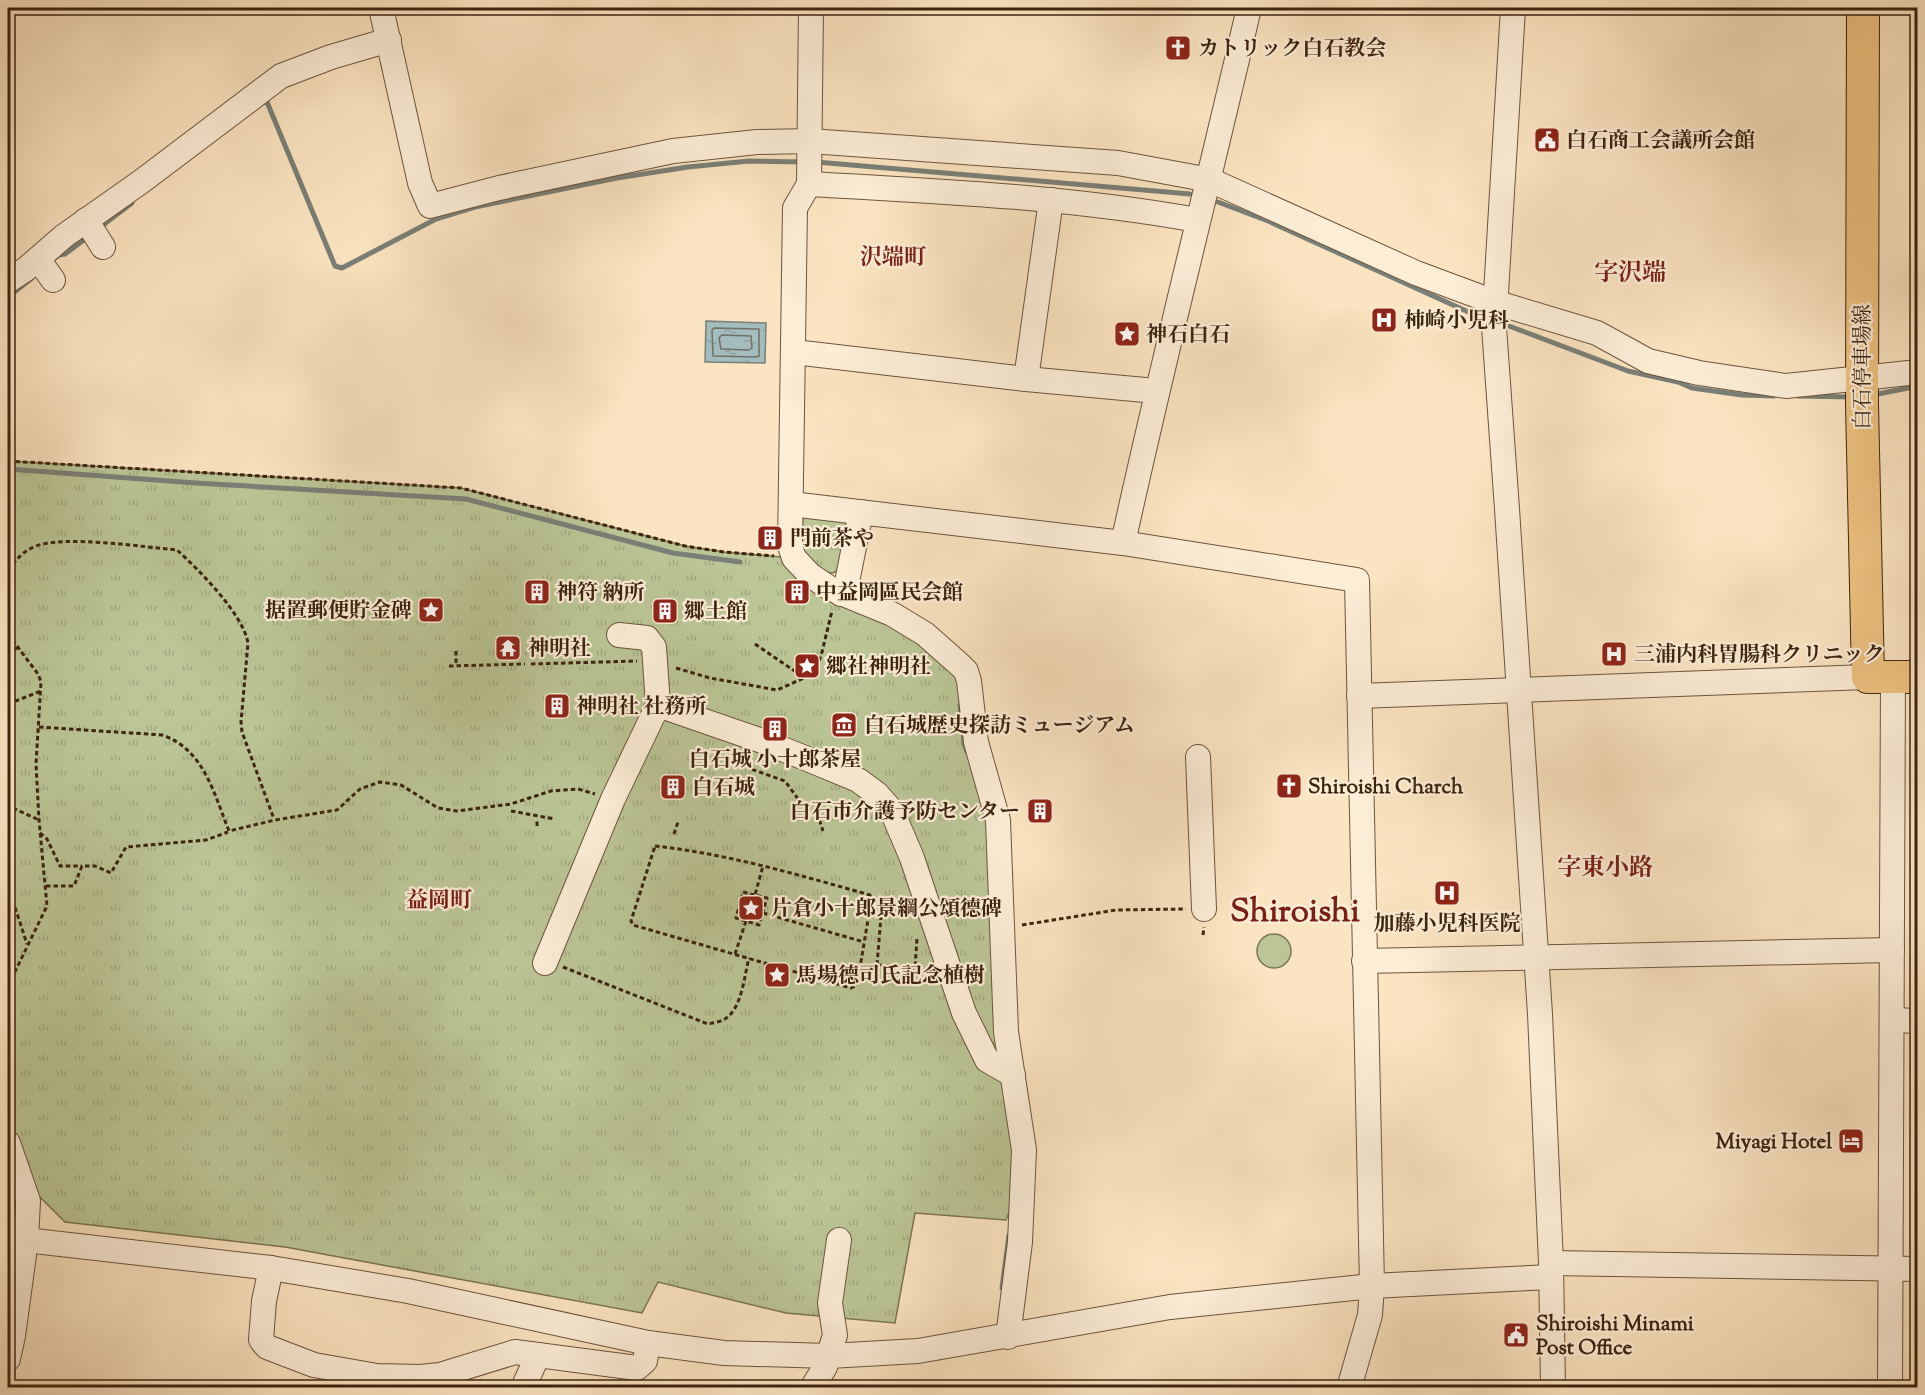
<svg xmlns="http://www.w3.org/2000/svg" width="1925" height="1395" font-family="'Sorts Mill Goudy','Noto Serif JP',serif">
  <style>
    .green { fill: #bbc596; stroke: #7c7452; stroke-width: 1.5 }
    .park { fill: url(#park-tufts); stroke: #7c7452; stroke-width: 1.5 }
    .water { fill: url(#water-ripples); stroke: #7a7f77; stroke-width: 1.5 }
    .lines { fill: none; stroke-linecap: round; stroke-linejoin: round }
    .shore { stroke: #707066; stroke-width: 1.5 }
    .stream { stroke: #7a7f77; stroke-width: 5 }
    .minor-casing { stroke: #6c543c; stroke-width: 26 }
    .major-casing { stroke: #3d240f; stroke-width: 34 }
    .path { stroke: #3d240f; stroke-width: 3; stroke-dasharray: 4.5 3; stroke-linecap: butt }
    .minor { stroke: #fcedd7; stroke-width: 24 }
    .major { stroke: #eec280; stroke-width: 32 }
    .labels { text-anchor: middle; stroke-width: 4.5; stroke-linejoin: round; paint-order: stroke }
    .poi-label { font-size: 21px; font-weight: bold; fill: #3d240f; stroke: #fcedd7; text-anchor: start }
    .street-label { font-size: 21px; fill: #3d240f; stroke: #fcedd7 }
    .neighbourhood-label { font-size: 22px; font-weight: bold; fill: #7a1f14; stroke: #fcedd7 }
    .quarter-label { font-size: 24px; font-weight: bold; fill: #7a1f14; stroke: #fcedd7 }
    .town-label { font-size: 33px; font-weight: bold; fill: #7a1f14; stroke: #fcedd7 }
  </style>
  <defs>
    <pattern id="park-tufts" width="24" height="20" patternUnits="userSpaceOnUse" patternTransform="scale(1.5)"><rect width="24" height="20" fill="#bbc596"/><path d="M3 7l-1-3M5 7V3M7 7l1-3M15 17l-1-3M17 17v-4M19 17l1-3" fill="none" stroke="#a2a980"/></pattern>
    <pattern id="water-ripples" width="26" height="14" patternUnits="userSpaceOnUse" patternTransform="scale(1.5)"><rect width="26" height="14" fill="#a3bcbd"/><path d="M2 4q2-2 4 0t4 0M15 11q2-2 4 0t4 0" fill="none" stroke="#8da1a1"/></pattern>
  </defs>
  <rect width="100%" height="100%" fill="#fbe4c1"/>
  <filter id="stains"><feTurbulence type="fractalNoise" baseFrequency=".00333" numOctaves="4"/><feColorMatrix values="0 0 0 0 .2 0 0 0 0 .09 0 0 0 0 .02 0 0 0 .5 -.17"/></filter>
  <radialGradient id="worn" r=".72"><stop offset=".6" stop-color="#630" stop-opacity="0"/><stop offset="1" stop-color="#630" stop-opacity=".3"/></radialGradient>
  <circle class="green" cx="1274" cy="951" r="17"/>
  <g class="park">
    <path d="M8 461 461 488 685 546 724 552 794 558 960 665 998 820 1024 1175 1006 1220 915 1213 895 1323 786 1313 658 1282 642 1313 285 1247 65 1222 34 1191 8 1119Z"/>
    <path d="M803 514 849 521 838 570 833 573 823 572 803 552 801 541Z"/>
  </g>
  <path class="water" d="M706 321 766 323 765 363 705 362Z"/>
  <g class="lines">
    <g class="shore">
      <path d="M714 328 759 329V356L756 357 713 356 712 330Z"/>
      <path d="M722 335 751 336 752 348 749 350 721 349 719 338Z"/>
    </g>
    <g class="stream">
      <path d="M260 103 267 102 335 266 342 268 436 219 475 207 617 178 688 167 749 161 804 162"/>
      <path d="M816 162 1190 194"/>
      <path d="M1218 202 1268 221 1475 315 1489 320"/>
      <path d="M99 228 132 203"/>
      <path d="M55 258 59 255 65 254 89 236"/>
      <path d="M8 297 32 278"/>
      <path d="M1501 323 1628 371 1678 382 1692 388 1742 395 1774 396"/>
      <path d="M1873 395 1918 386"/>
      <path d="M1798 396 1852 397"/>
      <path d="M8 469 196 483 466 499 673 553 740 562"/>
      <path d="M960 705 964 743 967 752"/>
      <path d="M1002 1288 1009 1235"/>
    </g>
    <defs>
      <g id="minor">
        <path d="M381 8 420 183 430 206 499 188 673 151 757 142 810 141 1118 163 1210 180 1416 273 1494 302 1597 333 1648 361 1699 373 1786 386 1918 372"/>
        <path d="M811 8 809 184 795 208 790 546 794 558 810 575 831 589 892 614 925 634 960 665 966 671 969 681 976 742 998 820 1006 1032 1024 1150 1020 1242 1008 1337"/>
        <path d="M1513 8 1494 327 1507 509 1540 1014 1551 1263 1553 1388"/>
        <path d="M809 184C939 191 1069 197 1197 220"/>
        <path d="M86 220 103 247"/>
        <path d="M38 259 53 280"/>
        <path d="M8 281 26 269 64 236 142 181 281 76 331 57 389 40"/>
        <path d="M794 352 1026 379 1156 391"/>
        <path d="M1026 379 1051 200"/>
        <path d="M791 504 1123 543 1357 580 1372 1286 1370 1315 1349 1388"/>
        <path d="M1123 543C1162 364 1208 186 1249 8"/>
        <path d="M841 594 847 582 861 512"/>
        <path d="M1359 696 1868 677"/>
        <path d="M658 705 762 741 805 758 858 780 877 794 892 811 912 858 964 1013 987 1060 1013 1075"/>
        <path d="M1198 757 1204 909"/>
        <path d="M1364 961 1892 950"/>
        <path d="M545 963 613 799 658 705 654 647 647 638 619 635"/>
        <path d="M1892 1020 1918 1021"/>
        <path d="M8 1143 28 1201 26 1240 13 1336 8 1359"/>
        <path d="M8 1238 271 1268 408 1291 648 1343 724 1353 829 1356 918 1351 1170 1307 1372 1286 1551 1277"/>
        <path d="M1551 1263 1918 1269"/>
        <path d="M271 1268 264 1301 261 1340 267 1347 314 1365 377 1376 420 1377 440 1375 515 1352 637 1368 645 1361 648 1343"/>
        <path d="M523 1388 538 1355"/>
        <path d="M812 1388 825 1367 835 1335 830 1303 839 1240"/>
        <path d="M1890 1388 1893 677"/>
      </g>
      <path id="major" d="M1863 8 1862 404 1868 677H1918"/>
    </defs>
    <use href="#minor" class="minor-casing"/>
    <use href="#major" class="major-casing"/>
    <g class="path">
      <path d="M8 461 461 488 685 546 724 552 774 556"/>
      <path d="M8 570C16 560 23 551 36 546 65 535 143 547 177 550 199 570 243 614 248 643L241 722 242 732 274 819"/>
      <path d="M8 634 38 674 41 682 36 764 39 820 47 906 8 986"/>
      <path d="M755 644 799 674"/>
      <path d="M8 646 17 649"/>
      <path d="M456 651V666"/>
      <path d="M531 664 637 661"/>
      <path d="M449 666 525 664"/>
      <path d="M676 668 710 678 777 690 813 674 821 656 832 611"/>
      <path d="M8 704 41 691"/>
      <path d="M39 727 162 735C204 749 214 794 229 831L275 820 337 810 360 789 380 782 401 785 438 808 457 811 511 804 551 791 578 789 595 794"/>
      <path d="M746 756 751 769 785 781 801 803"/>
      <path d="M8 802 15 809 39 820"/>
      <path d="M511 811 555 819"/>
      <path d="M817 813 823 831"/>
      <path d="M537 826V820"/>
      <path d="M40 833 47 839 60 866H82"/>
      <path d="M674 834 678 822"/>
      <path d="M655 846C728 854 799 875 870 895L871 902 857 985 851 988 633 925 631 921Z"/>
      <path d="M8 886 27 944"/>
      <path d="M46 886H74L82 866H95L111 873 126 847 206 840 228 832"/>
      <path d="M871 902 882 904 877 965 915 968 917 938"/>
      <path d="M763 913 864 942"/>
      <path d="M746 921 736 918 743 892 754 895"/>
      <path d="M1022 925 1116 910 1186 909"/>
      <path d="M1203 935 1204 927"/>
      <path d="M735 954 746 921 759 925 767 898 755 895 763 866"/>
      <path d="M563 967 708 1024C713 1023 719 1022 723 1020 742 1011 744 976 749 958"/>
    </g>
    <use href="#minor" class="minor"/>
    <use href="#major" class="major"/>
  </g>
  <defs>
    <symbol id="church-square" viewBox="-11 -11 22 22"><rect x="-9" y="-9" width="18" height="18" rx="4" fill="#8f2418" stroke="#fcedd7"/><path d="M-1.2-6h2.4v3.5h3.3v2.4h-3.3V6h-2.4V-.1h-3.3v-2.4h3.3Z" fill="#fff"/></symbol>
    <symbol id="civic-square" viewBox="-11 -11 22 22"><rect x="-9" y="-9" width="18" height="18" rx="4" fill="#8f2418" stroke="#fcedd7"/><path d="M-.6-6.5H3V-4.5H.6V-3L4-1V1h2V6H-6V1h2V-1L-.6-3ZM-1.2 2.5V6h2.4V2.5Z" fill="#fff"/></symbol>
    <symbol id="hospital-square" viewBox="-11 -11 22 22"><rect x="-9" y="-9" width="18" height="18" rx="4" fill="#8f2418" stroke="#fcedd7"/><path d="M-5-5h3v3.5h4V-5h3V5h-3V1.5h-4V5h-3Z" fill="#fff"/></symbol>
    <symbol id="sight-square" viewBox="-11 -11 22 22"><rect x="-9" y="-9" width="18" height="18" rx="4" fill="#8f2418" stroke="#fcedd7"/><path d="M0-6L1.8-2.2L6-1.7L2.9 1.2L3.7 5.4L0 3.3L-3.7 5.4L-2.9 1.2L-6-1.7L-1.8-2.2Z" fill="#fff"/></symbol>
    <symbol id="building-square" viewBox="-11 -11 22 22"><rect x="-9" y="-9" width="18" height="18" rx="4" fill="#8f2418" stroke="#fcedd7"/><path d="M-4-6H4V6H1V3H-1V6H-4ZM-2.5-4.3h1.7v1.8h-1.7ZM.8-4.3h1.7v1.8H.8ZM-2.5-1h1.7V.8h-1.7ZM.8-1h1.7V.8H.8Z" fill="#fff"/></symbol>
    <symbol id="temple-square" viewBox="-11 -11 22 22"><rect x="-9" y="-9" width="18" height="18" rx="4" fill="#8f2418" stroke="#fcedd7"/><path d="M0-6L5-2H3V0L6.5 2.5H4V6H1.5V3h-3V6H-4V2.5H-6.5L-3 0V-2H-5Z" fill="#fff"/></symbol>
    <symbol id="museum-square" viewBox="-11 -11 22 22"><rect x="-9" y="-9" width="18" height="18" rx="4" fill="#8f2418" stroke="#fcedd7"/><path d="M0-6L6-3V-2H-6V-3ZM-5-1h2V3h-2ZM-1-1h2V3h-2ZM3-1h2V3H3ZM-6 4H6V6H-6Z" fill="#fff"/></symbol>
    <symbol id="hotel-square" viewBox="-11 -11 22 22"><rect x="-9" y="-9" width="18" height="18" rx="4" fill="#8f2418" stroke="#fcedd7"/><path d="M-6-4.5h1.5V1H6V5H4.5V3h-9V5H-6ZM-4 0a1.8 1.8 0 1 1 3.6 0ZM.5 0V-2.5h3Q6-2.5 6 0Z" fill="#fff"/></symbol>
  </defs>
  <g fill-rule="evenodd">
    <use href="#church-square" x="1163" y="33" width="30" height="30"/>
    <use href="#civic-square" x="1532" y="125" width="30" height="30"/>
    <use href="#hospital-square" x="1369" y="305" width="30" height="30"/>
    <use href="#sight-square" x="1112" y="319" width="30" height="30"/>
    <use href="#building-square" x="755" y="523" width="30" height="30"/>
    <use href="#building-square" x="522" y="577" width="30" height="30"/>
    <use href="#building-square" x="782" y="577" width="30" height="30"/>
    <use href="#sight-square" x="416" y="595" width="30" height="30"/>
    <use href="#building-square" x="650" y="596" width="30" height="30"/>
    <use href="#temple-square" x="493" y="633" width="30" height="30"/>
    <use href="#hospital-square" x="1599" y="639" width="30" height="30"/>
    <use href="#sight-square" x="792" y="651" width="30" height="30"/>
    <use href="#building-square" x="542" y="691" width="30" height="30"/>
    <use href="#museum-square" x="829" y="710" width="30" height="30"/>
    <use href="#building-square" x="760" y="714" width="30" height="30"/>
    <use href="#church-square" x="1274" y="771" width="30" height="30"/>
    <use href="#building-square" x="658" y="772" width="30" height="30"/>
    <use href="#building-square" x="1025" y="796" width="30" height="30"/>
    <use href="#hospital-square" x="1432" y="878" width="30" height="30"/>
    <use href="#sight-square" x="736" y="893" width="30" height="30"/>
    <use href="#sight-square" x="762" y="960" width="30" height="30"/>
    <use href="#hotel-square" x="1836" y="1126" width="30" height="30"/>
    <use href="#civic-square" x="1501" y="1320" width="30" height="30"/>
  </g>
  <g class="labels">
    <g class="poi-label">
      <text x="1198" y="55">カトリック白石教会</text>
      <text x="1566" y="147">白石商工会議所会館</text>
      <text x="1404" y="327">柿崎小児科</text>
      <text x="1146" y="341">神石白石</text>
      <text x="790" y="545">門前茶や</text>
      <text x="556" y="599">神符 納所</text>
      <text x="816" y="599">中益岡區民会館</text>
      <text x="412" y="617" text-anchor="end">据置郵便貯金碑</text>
      <text x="684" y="618">郷土館</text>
      <text x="528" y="655">神明社</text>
      <text x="1634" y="661">三浦内科胃腸科クリニック</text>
      <text x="826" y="673">郷社神明社</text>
      <text x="576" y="713">神明社 社務所</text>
      <text x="864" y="732">白石城歴史探訪ミュージアム</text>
      <text x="775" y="766" text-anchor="middle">白石城 小十郎茶屋</text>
      <text x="1308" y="793">Shiroishi Charch</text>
      <text x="692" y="794">白石城</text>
      <text x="1020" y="818" text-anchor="end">白石市介護予防センター</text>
      <text x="771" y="915">片倉小十郎景綱公頌德碑</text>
      <text x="1447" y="930" text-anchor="middle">加藤小児科医院</text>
      <text x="796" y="982">馬場德司氏記念植樹</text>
      <text x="1832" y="1148" text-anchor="end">Miyagi Hotel</text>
      <text x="1536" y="1330">Shiroishi Minami<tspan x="1536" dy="24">Post Office</tspan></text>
    </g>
    <g class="street-label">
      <text transform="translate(1862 367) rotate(-90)" y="7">白石停車場線</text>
    </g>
    <g class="neighbourhood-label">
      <text x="893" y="264">沢端町</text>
      <text x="439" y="907">益岡町</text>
    </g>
    <g class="quarter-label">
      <text x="1630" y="280">字沢端</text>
      <text x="1605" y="875">字東小路</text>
    </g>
    <g class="town-label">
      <text x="1295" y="921">Shiroishi</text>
    </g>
  </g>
  <rect width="1925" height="1395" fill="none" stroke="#fbe4c1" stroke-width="30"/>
  <rect x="9" y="9" width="1907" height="1377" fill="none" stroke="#3d240f" stroke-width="3"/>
  <rect x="15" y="15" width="1895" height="1365" fill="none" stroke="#3d240f" stroke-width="1.5"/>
  <rect width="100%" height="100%" filter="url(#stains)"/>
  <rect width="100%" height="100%" fill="url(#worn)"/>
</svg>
